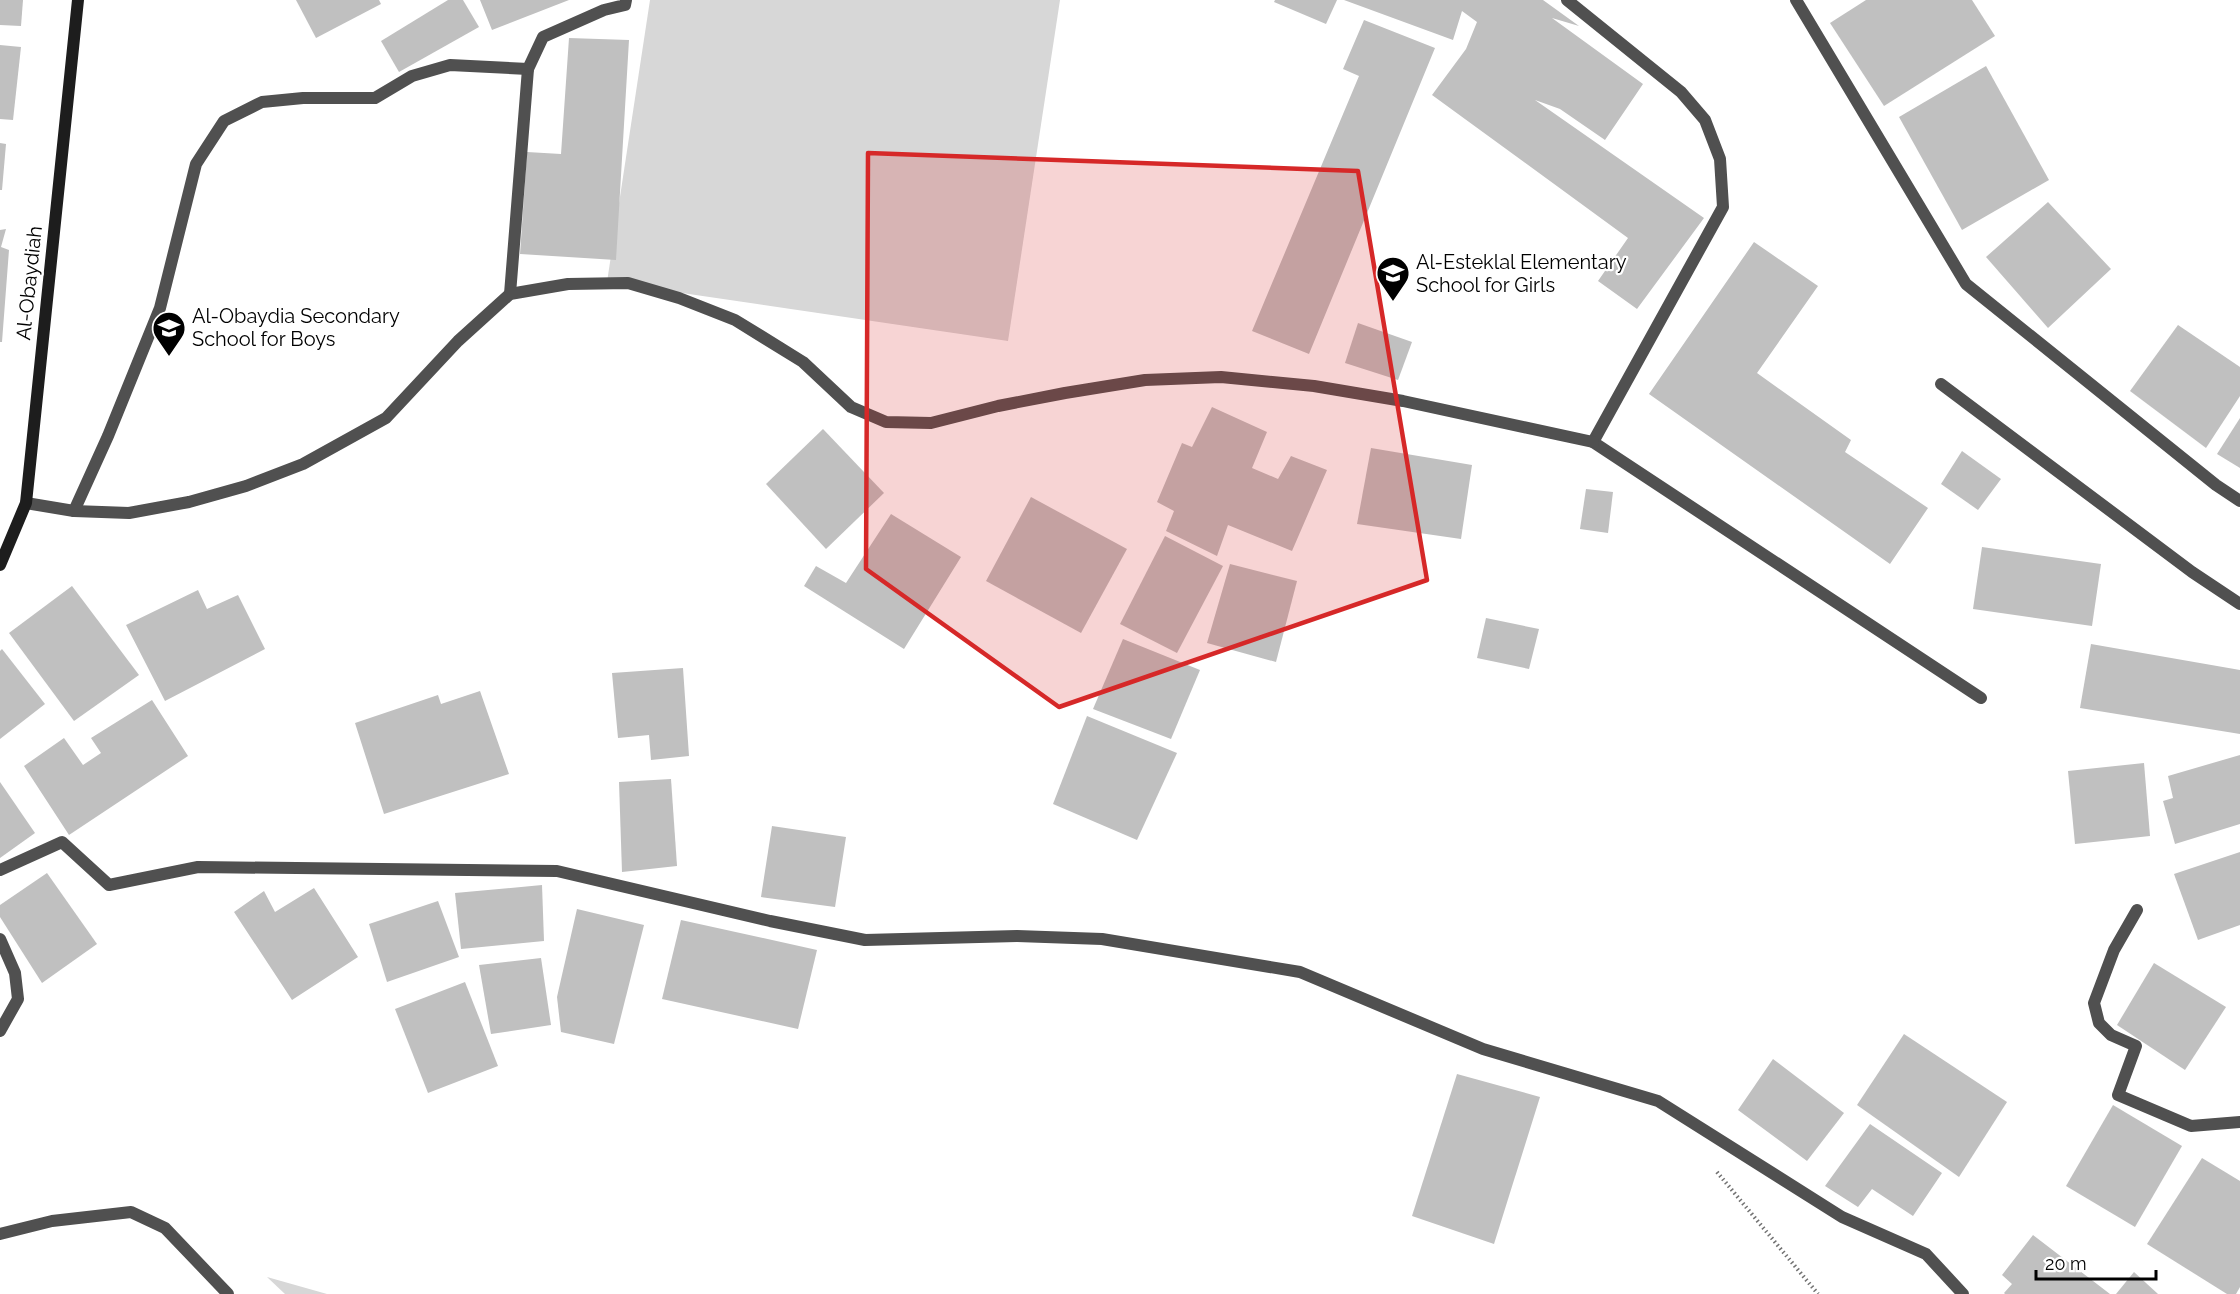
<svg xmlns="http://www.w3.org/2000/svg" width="2240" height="1294" font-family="Raleway,sans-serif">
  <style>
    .green { fill: #d7d7d7 }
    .building { fill: #c0c0c0 }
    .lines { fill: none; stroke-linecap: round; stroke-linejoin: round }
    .path { stroke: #727272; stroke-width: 4; stroke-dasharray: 1.5 3; stroke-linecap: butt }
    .service { stroke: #505050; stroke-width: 12 }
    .minor { stroke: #505050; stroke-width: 12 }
    .tertiary { stroke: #505050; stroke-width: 12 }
    .secondary { stroke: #1d1d1d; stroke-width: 12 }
    .marked { fill: #d62828; fill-opacity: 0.2; stroke: #d62828; stroke-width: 4.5; stroke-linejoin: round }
    .labels { text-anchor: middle; stroke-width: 4.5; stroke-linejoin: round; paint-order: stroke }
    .poi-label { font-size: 20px; fill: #000; stroke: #fff; text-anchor: start }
    .street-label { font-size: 20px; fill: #000; stroke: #fff }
  </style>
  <rect width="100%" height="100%" fill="#fff"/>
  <g class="green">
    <path d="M650 0H1060L1008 341 607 282Z"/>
    <path d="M267 1277 327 1294H285Z"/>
  </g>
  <g class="building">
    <path d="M0 0H23L21 26 0 25Z"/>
    <path d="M296 0H379L381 4 316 38Z"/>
    <path d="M448 0H463L479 27 399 72 381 41Z"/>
    <path d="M480 0H569L492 30Z"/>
    <path d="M1275 0H1337L1326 24 1274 2Z"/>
    <path d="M1344 0H1543L1579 26 1552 18 1643 84 1605 140 1560 109 1535 100 1704 218 1637 309 1598 281 1628 238 1432 95 1466 49 1477 22 1462 11 1453 40Z"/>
    <path d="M1866 0H1972L1995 36 1884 106 1830 23Z"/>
    <path d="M1364 20 1435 48 1309 354 1252 331 1359 76 1343 69Z"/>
    <path d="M569 38 629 40 616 260 520 254 527 152 561 154Z"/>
    <path d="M0 45 21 47 13 120 0 119Z"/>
    <path d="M1986 66 2049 180 1962 230 1899 117Z"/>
    <path d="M0 143 6 144 2 190H0Z"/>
    <path d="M2048 202 2111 269 2048 328 1986 257Z"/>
    <path d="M6 229 1 247 9 250 2 342H0V230Z"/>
    <path d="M1754 242 1818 286 1757 373 1851 440 1845 452 1928 508 1890 564 1649 394Z"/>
    <path d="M1358 323 1412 342 1398 380 1345 363Z"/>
    <path d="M2178 325 2240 367V396L2206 448 2130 391Z"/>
    <path d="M1212 407 1267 432 1252 468 1278 479 1291 456 1327 470 1292 551 1228 525 1217 556 1166 531 1174 511 1157 502 1182 443 1192 447Z"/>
    <path d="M2240 418V468L2217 454Z"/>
    <path d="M823 429 884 493 826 549 766 484Z"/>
    <path d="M1371 448 1472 465 1461 539 1357 524Z"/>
    <path d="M1962 451 2001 479 1978 510 1941 484Z"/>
    <path d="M1586 489 1613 492 1608 533 1580 529Z"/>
    <path d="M1031 497 1127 549 1081 633 986 581Z"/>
    <path d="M891 514 961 557 904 649 804 586 816 566 846 583Z"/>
    <path d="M1165 536 1223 566 1177 653 1120 624Z"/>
    <path d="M1982 547 2101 564 2092 626 1973 609Z"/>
    <path d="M1230 564 1297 581 1276 662 1207 643Z"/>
    <path d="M72 586 139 675 74 721 9 633Z"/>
    <path d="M198 590 207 609 238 595 265 649 165 701 126 625Z"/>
    <path d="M1486 618 1539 629 1529 669 1477 658Z"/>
    <path d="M1123 639 1200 670 1171 739 1093 709Z"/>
    <path d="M2091 644 2240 670V734L2080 708Z"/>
    <path d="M2 649 45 704 0 739V651Z"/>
    <path d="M683 668 689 756 651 760 649 735 618 738 612 673Z"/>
    <path d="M480 691 509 774 384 814 355 723 438 695 441 704Z"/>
    <path d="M152 700 188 756 69 835 24 766 64 738 83 765 101 753 91 738Z"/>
    <path d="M1087 716 1177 753 1137 840 1053 804Z"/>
    <path d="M2240 755V824L2175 844 2163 801 2173 798 2168 776Z"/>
    <path d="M2144 763 2150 836 2075 844 2068 771Z"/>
    <path d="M671 779 677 866 622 872 619 782Z"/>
    <path d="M0 782 35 833 0 858Z"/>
    <path d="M772 826 846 837 835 907 761 897Z"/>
    <path d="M2240 852V925L2198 940 2174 874Z"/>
    <path d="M47 873 97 944 42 983 0 917V905Z"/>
    <path d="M542 885 544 941 461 949 455 893Z"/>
    <path d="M314 888 358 957 292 1000 234 912 264 891 275 912Z"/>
    <path d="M438 901 459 957 387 982 369 924Z"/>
    <path d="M577 909 644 925 614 1044 561 1032 557 997Z"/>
    <path d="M681 920 817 950 798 1029 662 999Z"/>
    <path d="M541 958 551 1025 491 1034 479 965Z"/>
    <path d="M2154 963 2226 1007 2185 1070 2117 1025Z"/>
    <path d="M465 982 498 1066 428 1093 395 1009Z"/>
    <path d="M1904 1034 2007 1102 1959 1177 1857 1105Z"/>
    <path d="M1773 1059 1844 1113 1807 1161 1738 1110Z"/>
    <path d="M1457 1074 1540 1097 1494 1244 1412 1216Z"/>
    <path d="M2113 1105 2182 1146 2135 1227 2066 1186Z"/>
    <path d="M1870 1124 1942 1173 1913 1216 1872 1189 1858 1207 1825 1186Z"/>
    <path d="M2202 1158 2240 1181V1287L2236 1294H2227L2147 1244Z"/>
    <path d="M2033 1235 2110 1294H2005L2004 1293 2012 1284 2002 1275Z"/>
    <path d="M2134 1272 2158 1294H2116Z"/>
  </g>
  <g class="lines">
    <path class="path" d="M1717 1172 1818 1294"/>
    <g class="service">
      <path d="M1567 0 1681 92 1705 120 1720 159 1723 207 1593 442 1981 698"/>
      <path d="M510 294 528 69 543 37 604 10 625 5 626 0"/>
      <path d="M1941 384 2192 572 2240 604"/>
      <path d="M74 511 108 436 160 308 196 164 224 121 262 102 303 98H375L412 76 450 65 528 69"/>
    </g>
    <g class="minor">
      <path d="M26 503 74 511 129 513 189 502 246 486 303 464 386 418 458 341 510 294 568 284 628 283 679 298 735 320 803 362 851 407 886 422 931 423 998 406 1065 393 1145 380 1221 377 1314 386 1403 401 1593 442"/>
      <path d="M0 870 62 842 109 885 198 867 557 871 770 921 865 940 1017 936 1102 939 1300 972 1483 1049 1658 1101 1842 1217 1926 1254 1963 1294"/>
      <path d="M2137 910 2114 950 2094 1003 2099 1023 2111 1035 2136 1046 2118 1095 2191 1126 2240 1122"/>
      <path d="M0 939 15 973 18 999 0 1031"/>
      <path d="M0 1234 52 1221 131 1212 165 1228 228 1294"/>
    </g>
    <path class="tertiary" d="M1796 0 1966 284 2216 485 2240 501"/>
    <path class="secondary" d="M0 565 26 503 78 0"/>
  </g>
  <path class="marked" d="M868 153 1358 171 1427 580 1059 707 866 569Z"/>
  <defs>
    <symbol id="school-pin" viewBox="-11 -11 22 30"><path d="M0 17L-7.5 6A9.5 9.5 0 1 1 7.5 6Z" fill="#000" stroke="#fff"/><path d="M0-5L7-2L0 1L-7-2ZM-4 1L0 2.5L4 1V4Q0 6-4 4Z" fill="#fff"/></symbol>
  </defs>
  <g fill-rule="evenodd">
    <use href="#school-pin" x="1374" y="254" width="38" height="52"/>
    <use href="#school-pin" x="150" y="309" width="38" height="52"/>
  </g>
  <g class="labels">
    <g class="poi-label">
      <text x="1416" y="269">Al-Esteklal Elementary<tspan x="1416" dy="23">School for Girls</tspan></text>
      <text x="192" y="323">Al-Obaydia Secondary<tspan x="192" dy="23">School for Boys</tspan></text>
    </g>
    <g class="street-label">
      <text transform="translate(29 283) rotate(-84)" y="7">Al-Obaydiah</text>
    </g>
  </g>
  <path d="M2036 1270v9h120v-9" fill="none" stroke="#000000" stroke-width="3"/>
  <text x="2045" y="1270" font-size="18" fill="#000000" stroke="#ffffff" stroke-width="4.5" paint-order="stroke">20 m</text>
</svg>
